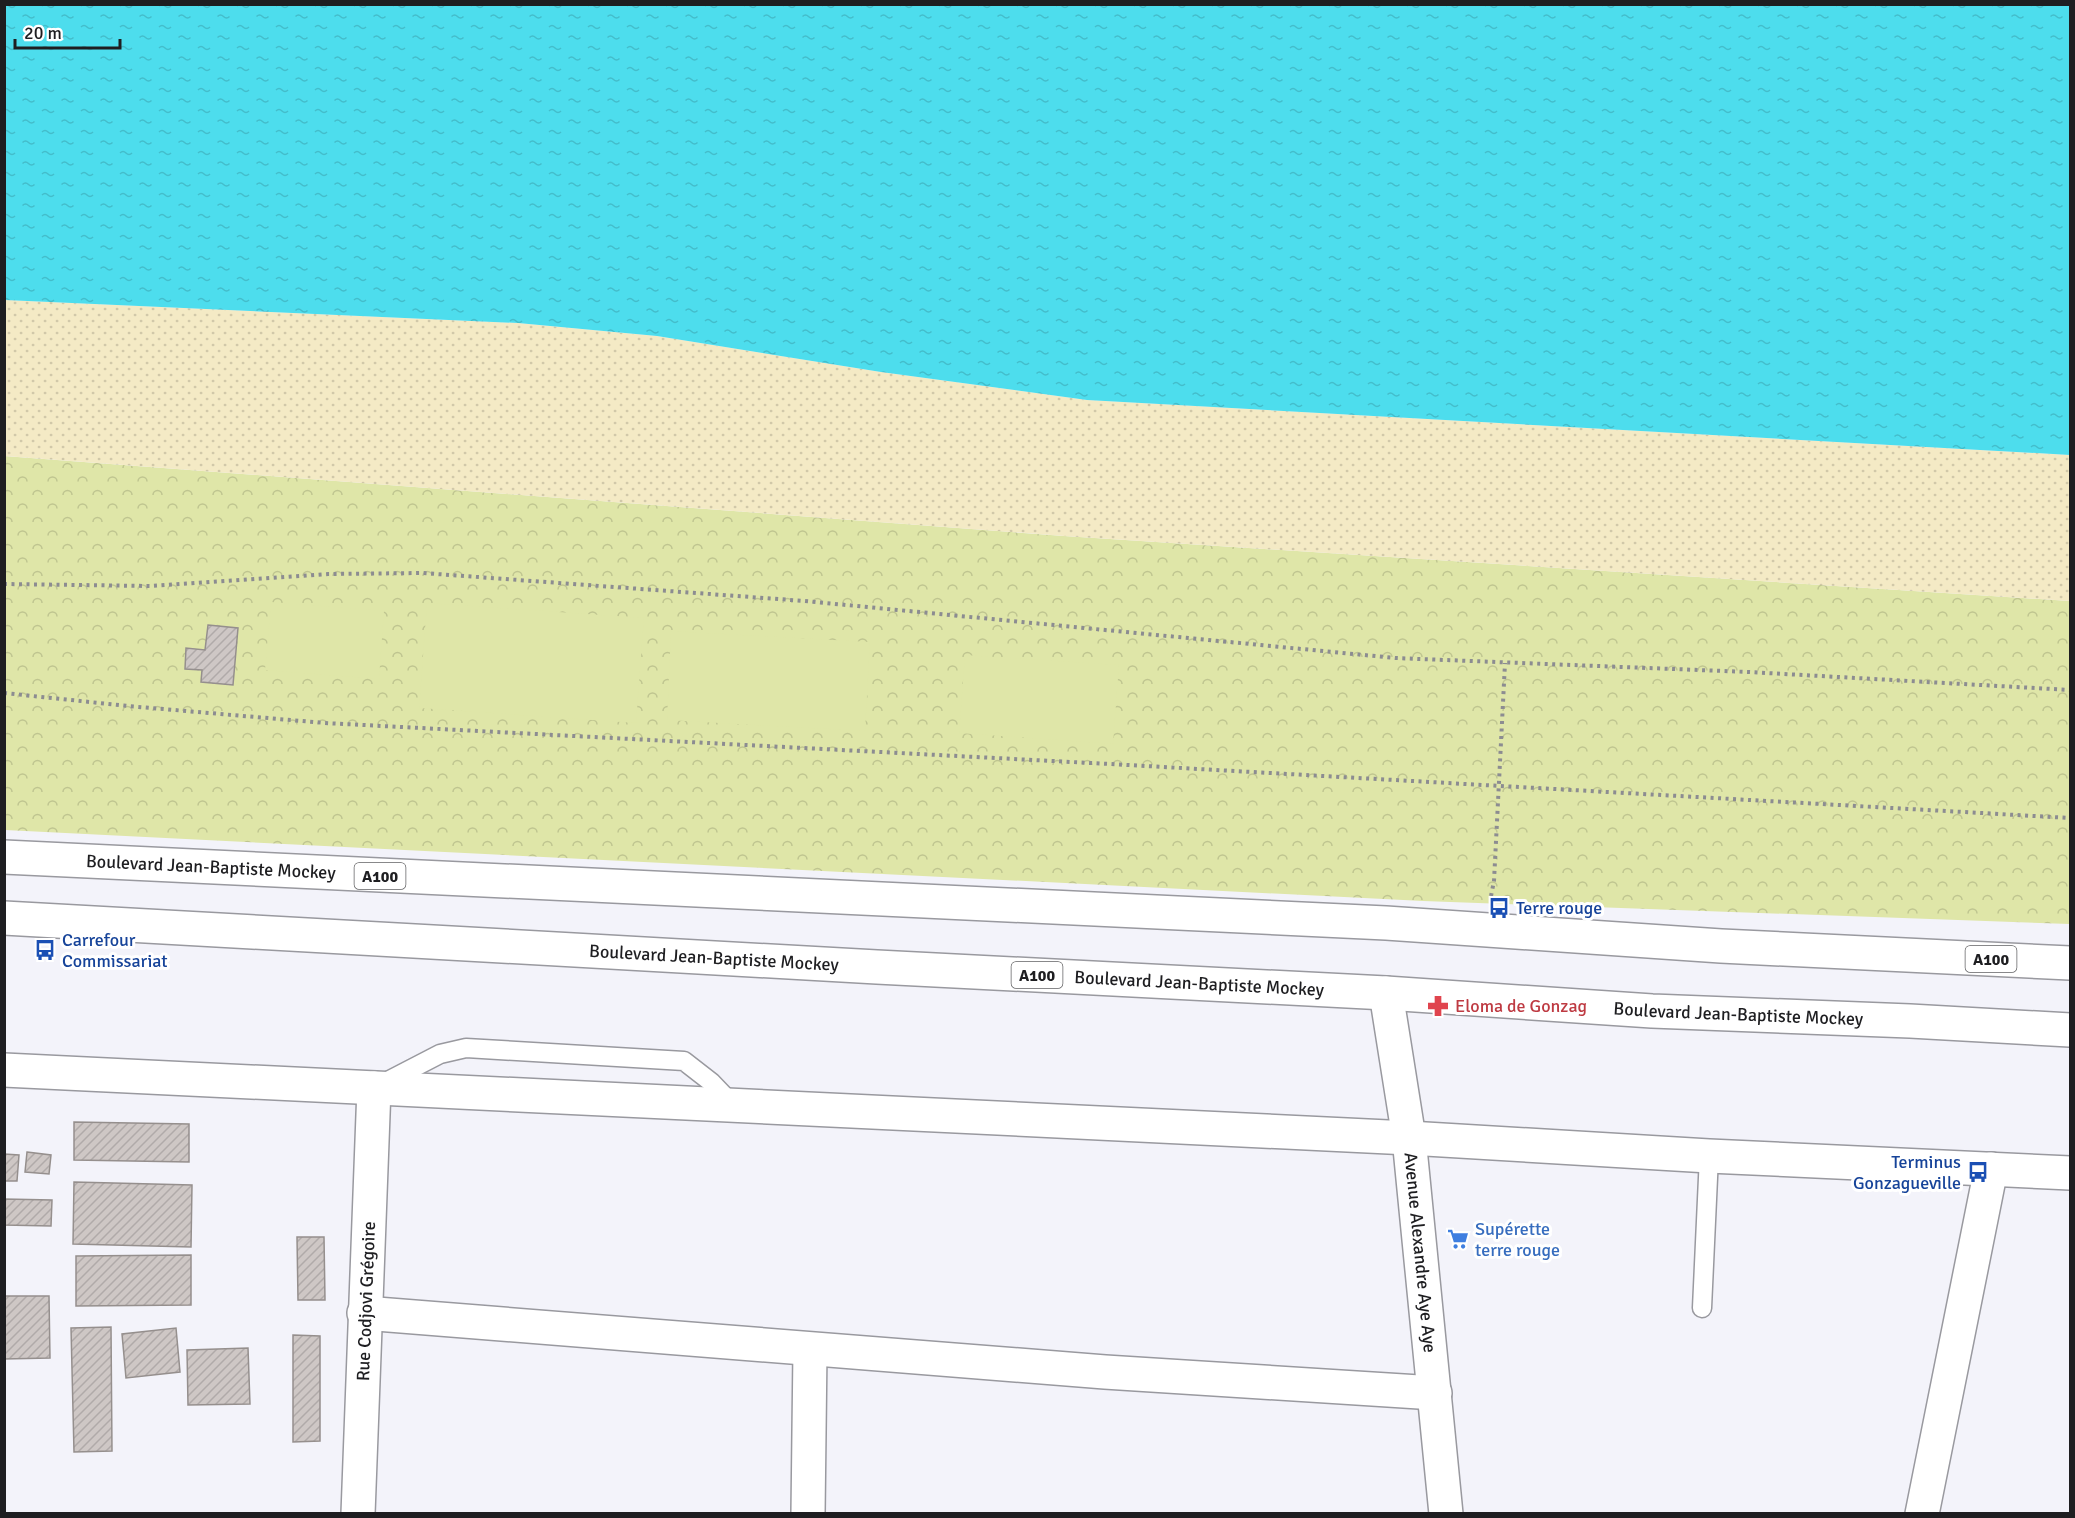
<svg xmlns="http://www.w3.org/2000/svg" width="2075" height="1518" font-family="Signika,sans-serif">
  <style>
    .forest { fill: url(#forest-crowns) }
    .sand { fill: url(#sand-dots) }
    .pitch { fill: #dfe6a8 }
    .water { fill: url(#water-ripples) }
    .building { fill: url(#building-hatch); stroke: #958f8d; stroke-width: 1.5 }
    .lines { fill: none; stroke-linecap: round; stroke-linejoin: round }
    .lane-casing { stroke: #99999f; stroke-width: 21 }
    .street-casing { stroke: #99999f; stroke-width: 36 }
    .secondary-casing { stroke: #99999f; stroke-width: 36 }
    .highway-casing { stroke: #99999f; stroke-width: 36 }
    .path { stroke: #8c8c91; stroke-width: 4; stroke-dasharray: 3 4.5; stroke-linecap: butt }
    .lane { stroke: #fff; stroke-width: 18 }
    .street { stroke: #fff; stroke-width: 33 }
    .secondary { stroke: #fff; stroke-width: 33 }
    .highway { stroke: #fff; stroke-width: 33 }
    .labels { text-anchor: middle; stroke-width: 6; stroke-linejoin: round; paint-order: stroke }
    .shield { fill: #fff; stroke: #626264; stroke-width: 1.5 }
    .shield-label { font-size: 16px; font-weight: bold; fill: #1e1e21 }
    .street-label { font-size: 18px; fill: #1e1e21; stroke: #fff }
    .transit-label { font-size: 18px; fill: #164399; stroke: #fff; text-anchor: start }
    .health-label { font-size: 18px; fill: #be3a42; stroke: #fff; text-anchor: start }
    .shop-label { font-size: 18px; fill: #366cbe; stroke: #fff; text-anchor: start }
  </style>
  <defs>
    <pattern id="forest-crowns" width="20" height="18" patternUnits="userSpaceOnUse" patternTransform="scale(1.5)"><rect width="20" height="18" fill="#dfe6a8"/><path d="M2 6a3 3 0 1 1 6 0M12 15a3 3 0 1 1 6 0" fill="none" stroke="#bfc590"/></pattern>
    <pattern id="sand-dots" width="8" height="8" patternUnits="userSpaceOnUse" patternTransform="scale(1.5)"><rect width="8" height="8" fill="#f4eac5"/><path d="M2 2h.1M6 6h.1" fill="none" stroke="#d1c8a9" stroke-width="1.8" stroke-linecap="round"/></pattern>
    <pattern id="water-ripples" width="26" height="14" patternUnits="userSpaceOnUse" patternTransform="scale(1.5)"><rect width="26" height="14" fill="#4ddded"/><path d="M2 4q2-2 4 0t4 0M15 11q2-2 4 0t4 0" fill="none" stroke="#43bdcb"/></pattern>
    <pattern id="building-hatch" width="6" height="6" patternUnits="userSpaceOnUse" patternTransform="scale(1.5)"><rect width="6" height="6" fill="#cec7c5"/><path d="M-1 1l2-2M0 6l6-6M5 7l2-2" fill="none" stroke="#b0aaa9"/></pattern>
  </defs>
  <rect width="100%" height="100%" fill="#f3f3fa"/>
  <path class="forest" d="M4 456 1064 536 2070 601V924L1423 901 5 830Z"/>
  <path class="sand" d="M5 300 518 323 657 336 881 372 1087 400 2070 455V601L1064 536 5 456Z"/>
  <g class="pitch">
    <path d="M271 602 384 611 379 679 265 670Z"/>
    <path d="M427 603 644 618 636 723 419 708Z"/>
    <path d="M671 631 870 642 865 731 667 720Z"/>
    <path d="M965 655 1119 665 1113 744 959 733Z"/>
  </g>
  <path class="water" d="M5 4 2070 5V455L1087 400 881 372 657 336 518 323 5 300Z"/>
  <g class="building">
    <path d="M208 625 238 628 233 685 201 682 202 670 185 669 186 648 205 650Z"/>
    <path d="M74 1122 189 1124V1162L74 1160Z"/>
    <path d="M27 1152 51 1155 49 1174 25 1172Z"/>
    <path d="M4 1154 19 1155 17 1181H4Z"/>
    <path d="M74 1182 192 1185 191 1247 73 1244Z"/>
    <path d="M4 1199 52 1200 51 1226 4 1225Z"/>
    <path d="M297 1237H324L325 1300H298Z"/>
    <path d="M191 1255V1305L76 1306V1256Z"/>
    <path d="M4 1296H49L50 1358 4 1359Z"/>
    <path d="M111 1327 112 1451 74 1452 71 1328Z"/>
    <path d="M176 1328 180 1372 126 1378 122 1334Z"/>
    <path d="M293 1335 320 1336V1441L293 1442Z"/>
    <path d="M248 1348 250 1404 188 1405 187 1350Z"/>
  </g>
  <g class="lines">
    <defs>
      <g id="lane">
        <path d="M382 1084 440 1054 466 1048 684 1061 711 1082 733 1105"/>
        <path d="M1702 1308 1709 1156"/>
      </g>
      <g id="street">
        <path d="M364 1313 1105 1372 1435 1393"/>
        <path id="s1" d="M358 1514 374 1088"/>
        <path d="M808 1514 810 1350"/>
        <path d="M1922 1514 1991 1169"/>
      </g>
      <g id="secondary">
        <path id="s2" d="M1386 993 1409 1138 1446 1514"/>
        <path d="M4 1070 1409 1138 1709 1156 2070 1173"/>
      </g>
      <g id="highway">
        <path id="s3" d="M4 857 1386 923 1721 946 2070 963"/>
        <path id="s4" d="M4 918 877 967 1386 993 1652 1011 1910 1021 2070 1030"/>
      </g>
    </defs>
    <use href="#lane" class="lane-casing"/>
    <use href="#street" class="street-casing"/>
    <use href="#secondary" class="secondary-casing"/>
    <use href="#highway" class="highway-casing"/>
    <g class="path">
      <path d="M4 584 151 586 328 574 423 573 805 601 1395 658 1749 672 2070 690"/>
      <path d="M4 693 128 706 325 723 1110 764 2070 818"/>
      <path d="M1491 896 1494 881 1505 663"/>
    </g>
    <use href="#lane" class="lane"/>
    <use href="#street" class="street"/>
    <use href="#secondary" class="secondary"/>
    <use href="#highway" class="highway"/>
  </g>
  <defs>
    <symbol id="bus-bare" viewBox="-9 -9 18 18"><path d="M-5-6H5V4H4V6H2V4H-2V6H-4V4H-5ZM-3.5-4V0h7V-4ZM-3.5 1.2v1.5H-2V1.2ZM2 1.2v1.5H3.5V1.2Z" fill="#1a4fb4" stroke="#fff" stroke-width="2.5" paint-order="stroke"/></symbol>
    <symbol id="pharmacy-bare" viewBox="-9 -9 18 18"><path d="M-2-6h4v4h4v4h-4v4h-4v-4h-4v-4h4Z" fill="#e0444e" stroke="#fff" stroke-width="2.5" paint-order="stroke"/></symbol>
    <symbol id="supermarket-bare" viewBox="-9 -9 18 18"><path d="M-6-5.5h2.5l.6 2H6L4.5 2H-2.5L-4.4-4H-6ZM-1.5 3.2a1.3 1.3 0 1 0 .1 0ZM3 3.2a1.3 1.3 0 1 0 .1 0Z" fill="#3f7fe0" stroke="#fff" stroke-width="2.5" paint-order="stroke"/></symbol>
  </defs>
  <g fill-rule="evenodd">
    <use href="#bus-bare" x="1484" y="893" width="30" height="30"/>
    <use href="#bus-bare" x="30" y="935" width="30" height="30"/>
    <use href="#pharmacy-bare" x="1423" y="991" width="30" height="30"/>
    <use href="#bus-bare" x="1963" y="1157" width="30" height="30"/>
    <use href="#supermarket-bare" x="1443" y="1224" width="30" height="30"/>
  </g>
  <g class="labels">
    <g class="shield">
      <rect x="354.5" y="863" width="51" height="26" rx="4.5"/>
      <rect x="1965.5" y="946" width="51" height="26" rx="4.5"/>
      <rect x="1011.5" y="962" width="51" height="26" rx="4.5"/>
    </g>
    <g class="shield-label">
      <text x="380" y="882">A100</text>
      <text x="1991" y="965">A100</text>
      <text x="1037" y="981">A100</text>
    </g>
    <g class="street-label">
      <text dy="6" stroke="none"><textPath href="#s3" startOffset="207">Boulevard Jean-Baptiste Mockey</textPath></text>
      <text dy="6" stroke="none"><textPath href="#s4" startOffset="711">Boulevard Jean-Baptiste Mockey</textPath></text>
      <text dy="6" stroke="none"><textPath href="#s4" startOffset="1197">Boulevard Jean-Baptiste Mockey</textPath></text>
      <text dy="6" stroke="none"><textPath href="#s4" startOffset="1737">Boulevard Jean-Baptiste Mockey</textPath></text>
      <text dy="6" stroke="none"><textPath href="#s2" startOffset="262">Avenue Alexandre Aye Aye</textPath></text>
      <text dy="6" stroke="none"><textPath href="#s1" startOffset="213">Rue Codjovi Grégoire</textPath></text>
    </g>
    <g class="transit-label">
      <text x="1516" y="914">Terre rouge</text>
      <text x="62" y="946">Carrefour<tspan x="62" dy="21">Commissariat</tspan></text>
      <text x="1961" y="1168" text-anchor="end">Terminus<tspan x="1961" dy="21">Gonzagueville</tspan></text>
    </g>
    <g class="health-label">
      <text x="1455" y="1012">Eloma de Gonzag</text>
    </g>
    <g class="shop-label">
      <text x="1475" y="1235">Supérette<tspan x="1475" dy="21">terre rouge</tspan></text>
    </g>
  </g>
  <rect width="2075" height="1518" fill="none" stroke="#1e1e21" stroke-width="12"/>
  <path d="M15 39v9h105v-9" fill="none" stroke="#1e1e21" stroke-width="3"/>
  <text x="24" y="39" font-size="18" fill="#1e1e21" stroke="#ffffff" stroke-width="4.5" paint-order="stroke">20 m</text>
</svg>
